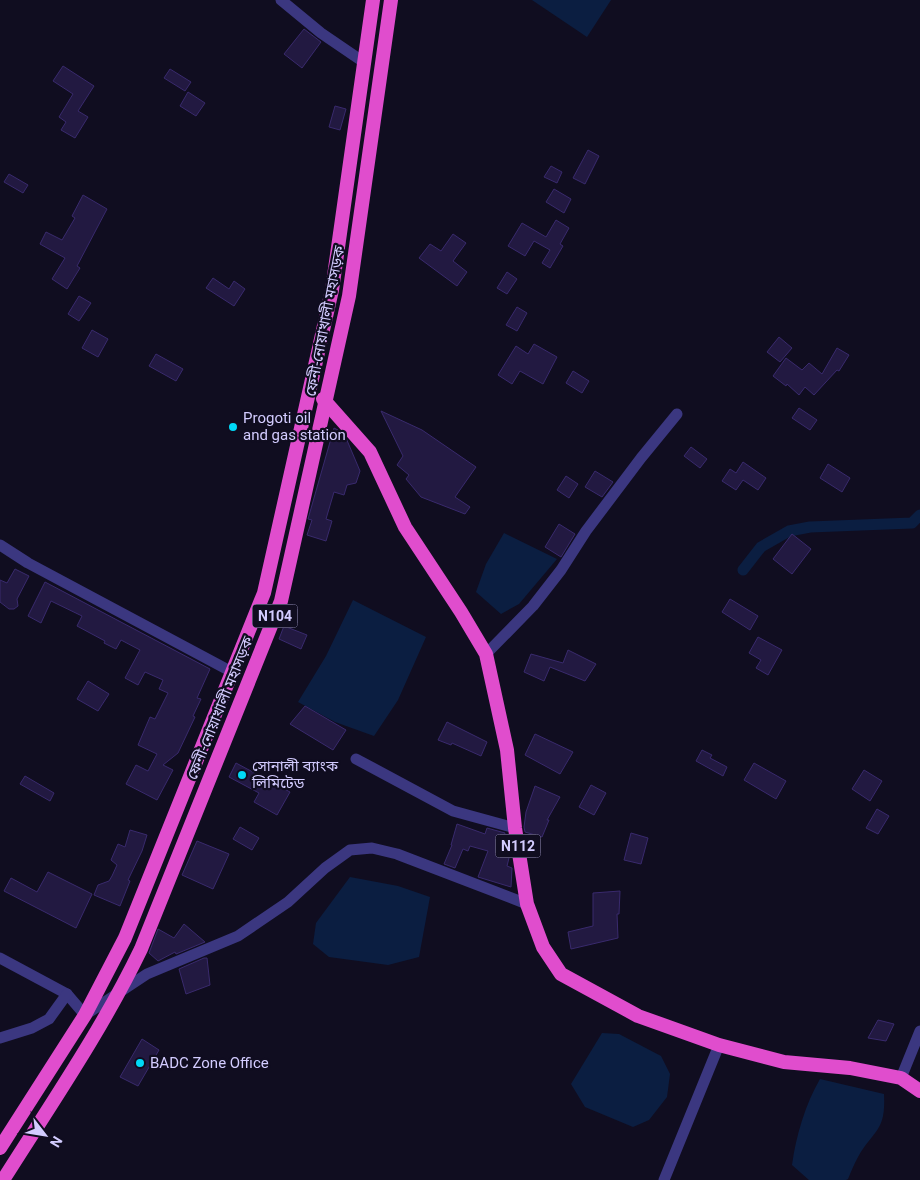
<svg xmlns="http://www.w3.org/2000/svg" width="920" height="1180" font-family="Roboto,'Noto Sans Bengali',sans-serif">
  <style>
    .water { fill: #0b1e41 }
    .lines { fill: none; stroke-linecap: round; stroke-linejoin: round }
    .canal { stroke: #0b1e41; stroke-width: 11 }
    .building { fill: #221941; stroke: #392a6d }
    .minor { stroke: #3b3780; stroke-width: 11 }
    .trunk { stroke: #e04dcd; stroke-width: 14 }
    .poi-dot { fill: #00d9f7; stroke: #100d20; stroke-width: 2 }
    .labels { text-anchor: middle; stroke-width: 4.5; stroke-linejoin: round; paint-order: stroke }
    .shield { fill: #100d20; stroke: #9893bc; stroke-width: 1 }
    .shield-label { font-size: 14px; font-weight: bold; fill: #d3ccff }
    .street-label { font-size: 15px; fill: #d3ccff; stroke: #100d20 }
    .poi-label { font-size: 15px; fill: #d3ccff; stroke: #100d20; text-anchor: start }
  </style>
  <rect width="100%" height="100%" fill="#100d20"/>
  <g class="water">
    <path d="M532 0H611L587 37Z"/>
    <path d="M504 533 557 559 519 604 501 614 476 592 486 564Z"/>
    <path d="M353 600 426 637 398 700 374 736 335 722 298 702 326 656Z"/>
    <path d="M350 877 398 886 430 897 419 957 388 965 329 957 313 944 316 923Z"/>
    <path d="M602 1033 619 1034 661 1056 670 1074 667 1097 649 1120 633 1127 585 1107 571 1084Z"/>
    <path d="M820 1079 884 1094C886 1132 874 1129 858 1157 854 1164 851 1172 848 1179L846 1180H809L792 1165C796 1136 805 1105 820 1079Z"/>
  </g>
  <g class="lines">
    <path class="canal" d="M743 570 761 547 789 531 810 527 912 523 920 515"/>
  </g>
  <g class="building">
    <path d="M304 29 321 42 302 68 284 54Z"/>
    <path d="M63 66 94 86 78 111 88 117 75 138 61 130 66 122 59 117 73 94 53 81Z"/>
    <path d="M170 69 191 82 185 91 164 78Z"/>
    <path d="M188 92 205 103 196 116 180 106Z"/>
    <path d="M335 106 346 109 340 130 329 127Z"/>
    <path d="M588 150 599 156 585 184 573 178Z"/>
    <path d="M551 166 562 172 557 183 544 177Z"/>
    <path d="M9 174 28 185 23 193 4 182Z"/>
    <path d="M554 189 571 199 564 213 546 202Z"/>
    <path d="M83 195 107 209 77 266 80 268 67 289 52 279 65 258 40 244 46 232 62 240 75 218 72 216Z"/>
    <path d="M556 220 569 228 560 244 563 246 550 268 542 263 550 250 534 241 525 256 508 246 522 223 546 237Z"/>
    <path d="M453 234 466 243 453 261 467 272 457 286 419 258 430 244 441 251Z"/>
    <path d="M507 272 517 279 507 294 497 288Z"/>
    <path d="M213 278 229 289 234 281 245 289 234 306 206 288Z"/>
    <path d="M79 296 91 303 79 321 68 314Z"/>
    <path d="M517 307 527 313 517 331 506 325Z"/>
    <path d="M92 330 108 339 98 357 82 348Z"/>
    <path d="M779 337 792 348 780 362 767 352Z"/>
    <path d="M534 344 557 357 543 384 520 371 512 384 498 375 516 346 528 354Z"/>
    <path d="M837 348 849 355 839 371 837 370 814 395 805 387 799 395 787 384 786 386 773 376 786 358 802 370 809 363 822 374Z"/>
    <path d="M156 354 183 369 176 381 149 366Z"/>
    <path d="M573 371 589 381 582 393 566 383Z"/>
    <path d="M799 408 817 420 810 430 792 418Z"/>
    <path d="M381 411 422 430 476 467 455 497 470 507 465 514 421 497 406 479 409 475 397 465 403 456Z"/>
    <path d="M334 428 338 430 346 438 360 471 356 483 347 485 344 495 334 492 326 519 332 521 326 541 307 535 312 520 308 519Z"/>
    <path d="M691 447 707 459 700 468 684 456Z"/>
    <path d="M743 462 766 478 758 490 743 480 736 490 722 481 730 469 736 473Z"/>
    <path d="M828 464 850 478 842 492 820 478Z"/>
    <path d="M595 471 613 482 602 497 585 487Z"/>
    <path d="M566 476 578 484 569 498 557 490Z"/>
    <path d="M559 524 575 534 561 557 545 547Z"/>
    <path d="M792 534 811 549 792 574 773 559Z"/>
    <path d="M15 569 29 576 17 599 18 606 14 609H9L0 602V580L7 583Z"/>
    <path d="M45 582 210 669 197 698 201 699 193 716 195 717 178 753 163 765 173 770 157 800 126 784 136 765 148 771 157 754 138 745 150 717 155 719 168 693 159 689 163 680 145 672 138 685 125 678 140 650 121 640 116 649 104 643 105 641 77 626 82 616 51 601 41 623 28 616Z"/>
    <path d="M730 599 758 616 750 630 722 612Z"/>
    <path d="M284 626 307 635 301 649 279 639Z"/>
    <path d="M758 637 782 650 768 675 756 668 761 660 749 653Z"/>
    <path d="M568 650 596 664 585 681 550 667 544 681 524 672 531 654 563 663Z"/>
    <path d="M88 681 109 694 98 711 77 699Z"/>
    <path d="M305 706 346 730 333 750 290 724Z"/>
    <path d="M447 722 487 742 481 756 452 743 451 745 438 740Z"/>
    <path d="M535 734 573 752 560 774 525 755Z"/>
    <path d="M702 750 712 755 710 758 727 767 723 776 696 761Z"/>
    <path d="M236 763 290 792 277 815 254 802 259 793 229 777Z"/>
    <path d="M754 763 786 781 776 799 744 780Z"/>
    <path d="M864 770 882 781 870 801 852 789Z"/>
    <path d="M25 776 54 793 50 801 20 784Z"/>
    <path d="M591 785 606 793 594 815 579 807Z"/>
    <path d="M535 786 560 797 547 820H549L542 837 525 832 524 827 526 812Z"/>
    <path d="M877 809 889 816 878 834 866 828Z"/>
    <path d="M457 824 485 834 487 828 505 833 503 842 509 846 510 854 507 866 512 868 511 887 478 877 488 851 470 846 468 851 463 849 455 868 444 864 452 845H451Z"/>
    <path d="M240 827 259 838 252 850 233 839Z"/>
    <path d="M130 830 147 835 142 851 128 880 130 881 120 906 94 895 98 885 109 881 112 876 117 865 111 860 118 844 125 847Z"/>
    <path d="M631 833 648 838 641 864 624 860Z"/>
    <path d="M197 841 229 854 213 889 182 875Z"/>
    <path d="M48 872 92 894 76 928 4 891 11 878 37 892Z"/>
    <path d="M620 891 619 914H617L618 938 571 949 568 932 593 926V893Z"/>
    <path d="M184 924 205 942 176 954 175 952 158 961 149 953 158 929 174 938Z"/>
    <path d="M204 958H207L210 985 186 994 179 969Z"/>
    <path d="M878 1020 894 1024 886 1041 868 1038Z"/>
    <path d="M142 1039 159 1050 138 1086 120 1077Z"/>
  </g>
  <g class="lines">
    <g class="minor">
      <path d="M281 0 321 33 365 63"/>
      <path d="M0 545 28 563 232 672"/>
      <path d="M486 654 533 606 561 570 586 531 641 458 677 414"/>
      <path d="M356 759 453 811 515 828"/>
      <path d="M0 958 67 994 85 1015 147 974 238 936 288 902 325 868 350 850 372 848 397 854 527 904"/>
      <path d="M0 1038 32 1028 49 1019 67 994"/>
      <path d="M901 1078 920 1031"/>
      <path d="M664 1180 719 1045"/>
    </g>
    <g class="trunk">
      <path d="M323 399 370 452 405 527 461 612 486 654 507 750 515 828 527 904 543 947 561 974 638 1016 719 1045 784 1062 850 1068 901 1078 920 1091"/>
      <path d="M0 1148 85 1015 125 938 264 593 332 290 373 0"/>
      <path d="M3 1180C51 1104 102 1030 141 949L281 601 349 296 391 0"/>
    </g>
  </g>
  <g class="poi-dot">
    <circle cx="233" cy="427" r="5"/>
    <circle cx="242" cy="775" r="5"/>
    <circle cx="140" cy="1063" r="5"/>
  </g>
  <g class="labels">
    <g class="shield">
      <rect x="252.5" y="604.5" width="45" height="23" rx="4"/>
      <rect x="495.5" y="834.5" width="45" height="23" rx="4"/>
    </g>
    <g class="shield-label">
      <text x="275" y="621">N104</text>
      <text x="518" y="851">N112</text>
    </g>
    <g class="street-label">
      <text transform="translate(325 321) rotate(-79)" y="5">ফেনী-নোয়াখালী মহাসড়ক</text>
      <text transform="translate(220 708) rotate(-68)" y="5">ফেনী-নোয়াখালী মহাসড়ক</text>
    </g>
    <g class="poi-label">
      <text x="243" y="423">Progoti oil<tspan x="243" dy="17">and gas station</tspan></text>
      <text x="252" y="771">সোনালী ব্যাংক<tspan x="252" dy="17">লিমিটেড</tspan></text>
      <text x="150" y="1068">BADC Zone Office</text>
    </g>
  </g>
  <g transform="translate(45 1135) rotate(121)" stroke="#100d20" stroke-width="4" paint-order="stroke">
  <path d="M0-4L9 19L0 12L-9 19Z" fill="#d3ccff"/>
  <text y="-8" font-size="14" font-weight="bold" text-anchor="middle" fill="#d3ccff">N</text>
  </g>
</svg>
